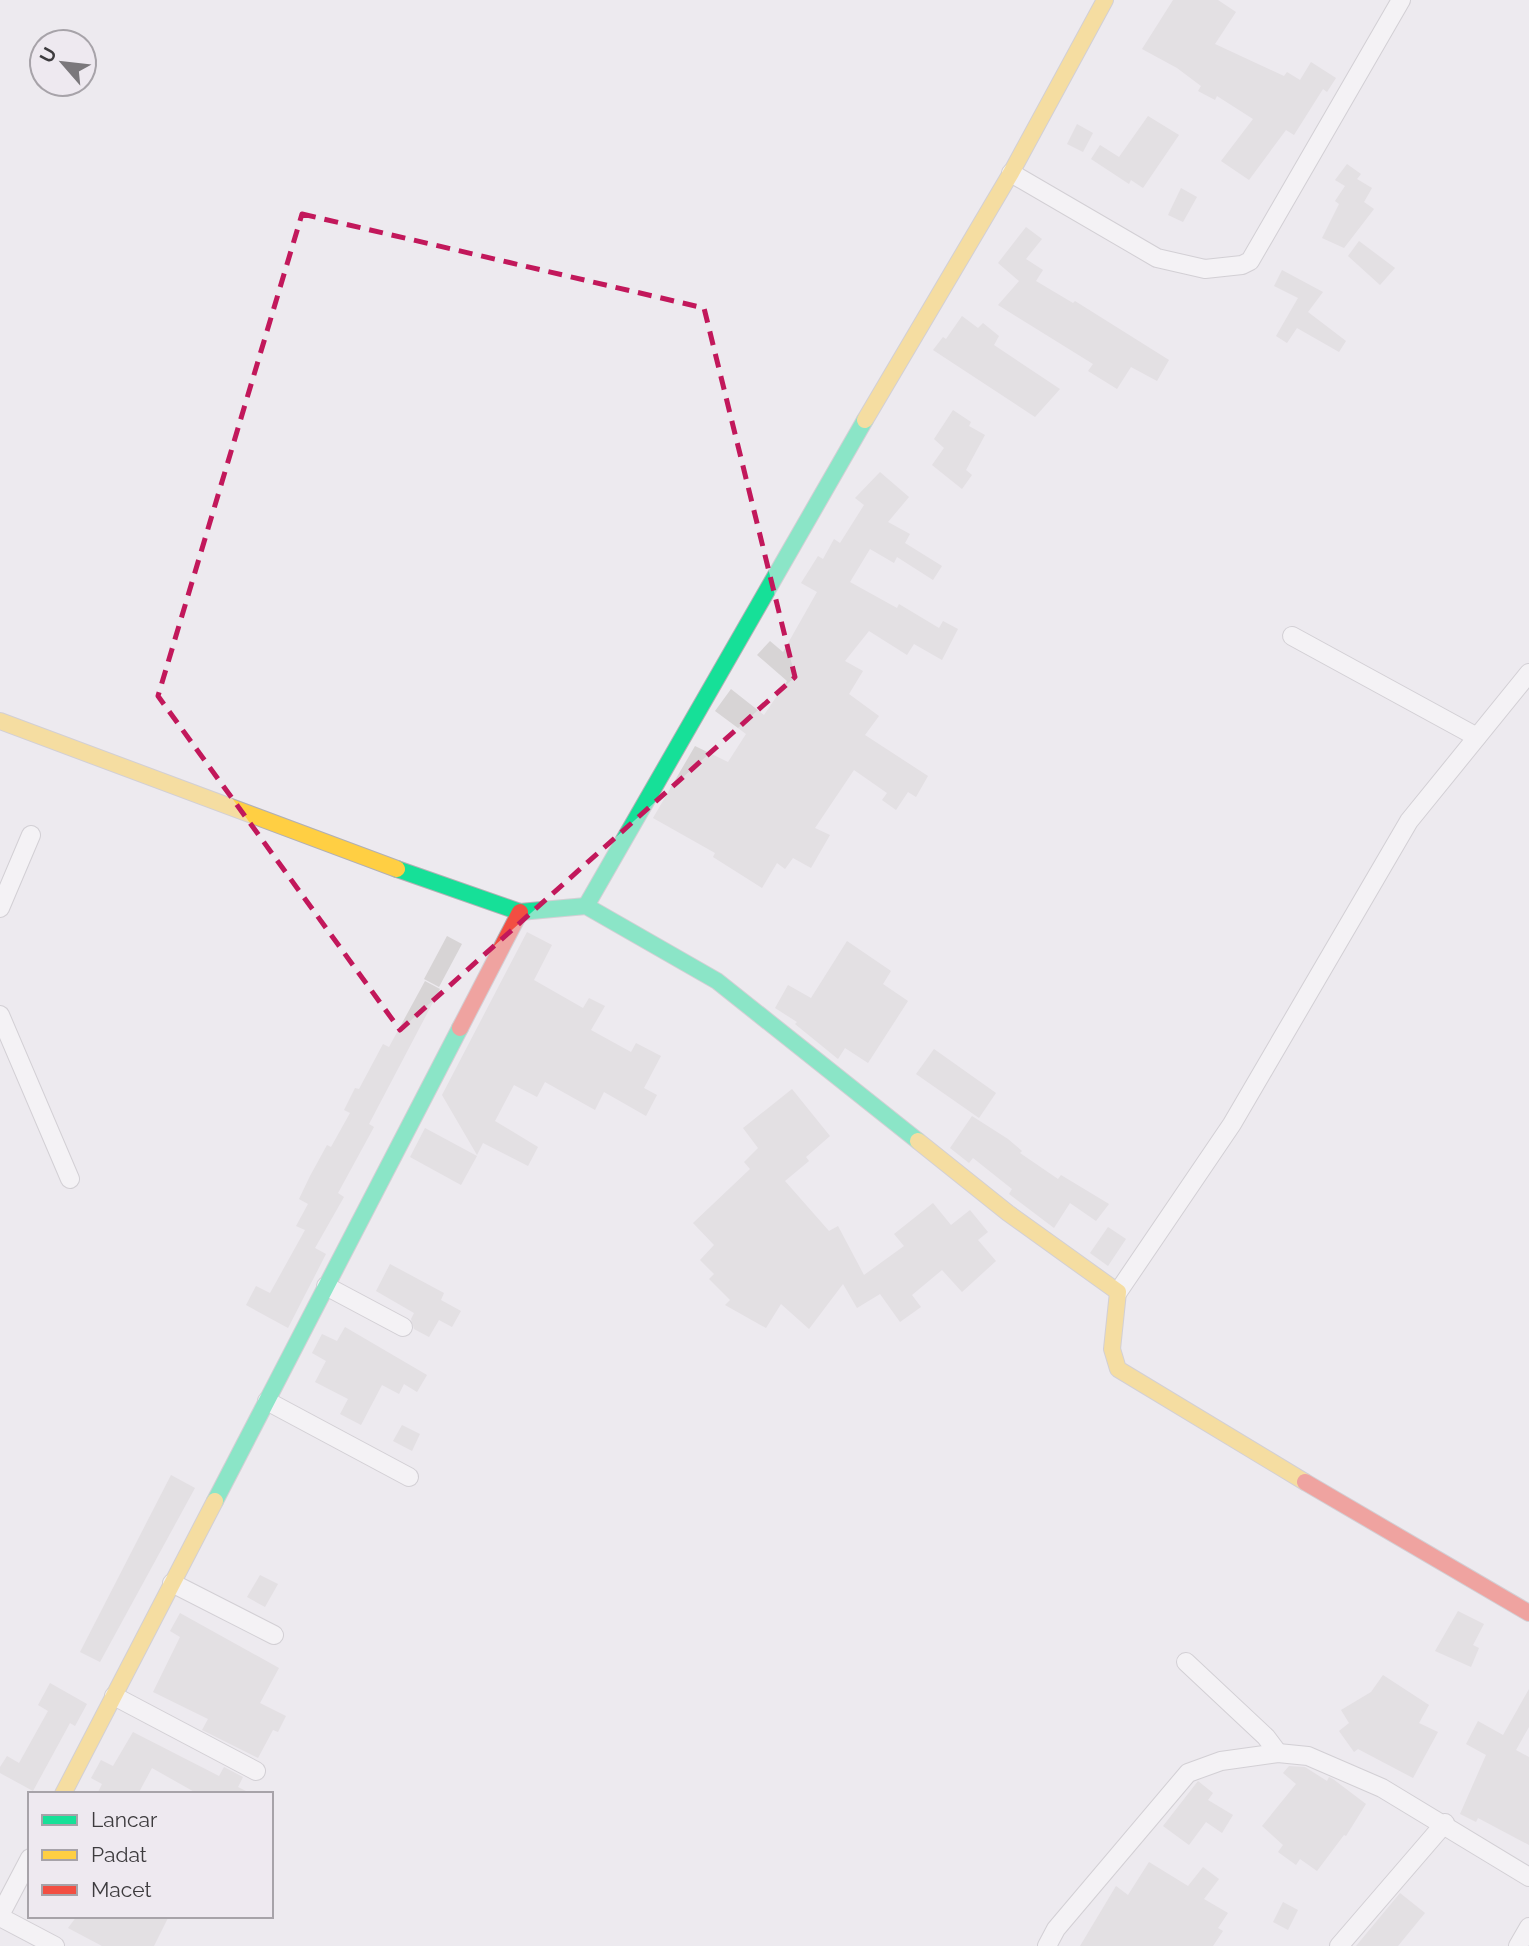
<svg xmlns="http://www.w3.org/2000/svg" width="1529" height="1946" font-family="Raleway,sans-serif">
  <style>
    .building { fill: #d7d4d5 }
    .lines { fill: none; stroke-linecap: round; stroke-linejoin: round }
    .street-casing { stroke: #b2b0b4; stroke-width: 20 }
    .fast-casing { stroke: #b2b0b4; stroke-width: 18 }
    .slow-casing { stroke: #b2b0b4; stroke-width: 18 }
    .jam-casing { stroke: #b2b0b4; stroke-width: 18 }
    .street { stroke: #fcfcfd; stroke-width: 18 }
    .fast { stroke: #16e098; stroke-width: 16 }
    .slow { stroke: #ffcf43; stroke-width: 16 }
    .jam { stroke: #f24e42; stroke-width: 16 }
    .marked { fill: none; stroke: #c2185b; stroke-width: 5; stroke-dasharray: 14 9; stroke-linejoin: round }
  </style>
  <rect width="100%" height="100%" fill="#edeaef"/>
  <g class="building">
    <path d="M1173 0H1218L1236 12 1215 44 1284 76 1287 72 1300 80 1311 62 1336 78 1327 92 1323 89 1294 135 1286 130 1249 180 1221 161 1253 119 1217 96 1215 100 1198 91 1201 86 1177 68 1142 49Z"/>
    <path d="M1148 116 1179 135 1143 188 1131 180 1129 184 1091 159 1100 145 1119 157Z"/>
    <path d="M1077 124 1093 133 1083 152 1067 144Z"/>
    <path d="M1347 164 1361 174 1357 179 1372 188 1364 202 1374 209 1344 248 1322 238 1339 204 1335 201 1345 186 1335 180Z"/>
    <path d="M1181 188 1197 197 1183 222 1168 215Z"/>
    <path d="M1026 227 1042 239 1026 259 1043 270 1036 281 1073 303 1075 301 1169 360 1157 381 1131 367 1117 389 1088 371 1093 364 998 305 1019 281 998 263Z"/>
    <path d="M1359 241 1395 268 1380 285 1348 256Z"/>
    <path d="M1282 270 1323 292 1308 312 1346 341 1339 352 1297 328 1287 343 1276 336 1298 298 1274 286Z"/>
    <path d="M962 316 978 328 983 323 999 336 994 345 1060 389 1035 417 933 350 943 337 946 339Z"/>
    <path d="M953 410 971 422 969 426 985 435 966 470 972 475 962 489 932 465 944 448 934 439Z"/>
    <path d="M880 472 909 497 888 522 910 534 905 543 942 566 933 580 897 557 894 563 870 549 850 582 897 608 899 604 939 628 943 621 958 629 942 660 914 644 907 655 869 631 845 661 863 671 849 694 879 716 865 735 928 776 916 797 908 792 896 810 882 800 887 793 854 770 815 828 830 835 811 868 793 858 785 869 777 863 762 888 713 857 715 853 653 818 695 746 728 762 746 734 715 711 731 689 764 715 787 681 757 655 770 641 783 652 817 592 801 583 818 556 823 559 834 539 840 543 864 505 855 498Z"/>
    <path d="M527 932 552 945 534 980 583 1008 589 998 605 1006 591 1030 631 1052 636 1043 661 1056 644 1088 657 1095 646 1116 604 1092 595 1110 545 1082 537 1097 514 1085 495 1121 538 1147 528 1166 483 1143 477 1155 442 1095Z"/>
    <path d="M447 936 462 944 439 987 424 979Z"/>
    <path d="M847 941 891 971 883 984 908 1001 868 1063 845 1048 838 1059 795 1024 797 1022 775 1008 788 985 811 998Z"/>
    <path d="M425 981 440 989 369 1124 374 1127 338 1193 344 1197 315 1248 326 1254 288 1328 246 1305 256 1286 270 1293 305 1230 296 1226 308 1204 299 1199 310 1176 327 1145 331 1147 350 1113 344 1110 355 1088 359 1089 383 1044 389 1047Z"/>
    <path d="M934 1049 996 1093 979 1118 916 1074Z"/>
    <path d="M792 1089 830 1136 806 1157 809 1161 785 1181 829 1231 838 1226 864 1275 904 1246 894 1234 933 1203 951 1225 970 1210 988 1232 978 1240 996 1261 962 1292 942 1270 912 1295 921 1307 900 1322 880 1294 857 1308 843 1284 809 1329 781 1304 766 1328 725 1305 730 1300 709 1279 714 1274 700 1260 714 1245 693 1223 750 1169 744 1162 758 1148 743 1128Z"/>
    <path d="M972 1116 1008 1139 1022 1151 1020 1153 1058 1179 1061 1175 1109 1204 1096 1221 1070 1203 1054 1228 1009 1194 1012 1189 973 1158 969 1163 950 1148Z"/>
    <path d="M425 1128 477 1156 461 1185 410 1157Z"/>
    <path d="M1108 1227 1126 1239 1108 1266 1090 1253Z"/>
    <path d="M390 1264 444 1293 441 1300 461 1311 452 1327 439 1320 429 1337 414 1329 411 1319 414 1313 376 1291Z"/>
    <path d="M345 1327 427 1375 417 1392 404 1384 399 1394 382 1385 361 1425 340 1414 348 1399 315 1382 326 1361 312 1353 322 1334 337 1341Z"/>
    <path d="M402 1425 420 1434 412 1451 393 1441Z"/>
    <path d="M171 1475 195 1488 100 1662 80 1652Z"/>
    <path d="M260 1575 278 1584 265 1607 247 1597Z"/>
    <path d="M1458 1611 1484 1624 1473 1645 1479 1648 1471 1667 1435 1651Z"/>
    <path d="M180 1613 279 1668 260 1703 286 1716 278 1732 273 1730 258 1758 202 1730 208 1719 153 1692 180 1637 170 1631Z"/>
    <path d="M1383 1675 1429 1705 1419 1723 1438 1732 1413 1778 1358 1749 1354 1752 1339 1731 1349 1723 1341 1710 1371 1692Z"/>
    <path d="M50 1683 87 1704 75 1726 70 1723 33 1791 0 1773V1767L7 1756 19 1763 48 1711 38 1705Z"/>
    <path d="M1529 1689V1727L1516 1750 1529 1757V1845L1478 1818 1476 1822 1460 1814 1486 1755 1466 1744 1478 1721 1503 1735Z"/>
    <path d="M133 1732 219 1776 224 1767 243 1777 238 1787 252 1794H198L152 1768 138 1794H97L102 1784 91 1778 101 1760 113 1766Z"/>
    <path d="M1289 1766 1305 1767 1327 1781 1329 1777 1333 1779 1366 1804 1346 1836 1344 1835 1317 1871 1300 1859 1296 1865 1278 1852 1283 1845 1262 1826 1296 1784 1283 1773Z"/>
    <path d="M1198 1781 1213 1793 1208 1800 1233 1815 1222 1833 1206 1822 1189 1845 1163 1826Z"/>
    <path d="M1149 1862 1188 1886 1203 1867 1219 1879 1204 1899 1228 1913 1218 1928 1223 1931 1213 1946H1080L1116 1886 1128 1895Z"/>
    <path d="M1400 1893 1425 1913 1398 1946H1356Z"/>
    <path d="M1283 1902 1298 1910 1288 1930 1273 1922Z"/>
    <path d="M77 1916H169L154 1946H102L68 1928Z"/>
  </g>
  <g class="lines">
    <defs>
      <g id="street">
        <path d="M1011 173 1157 258 1205 269 1242 265 1250 261 1401 0"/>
        <path d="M1292 636 1477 737"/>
        <path d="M0 908 31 835"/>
        <path d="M0 1015 70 1179"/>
        <path d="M326 1286 403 1327"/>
        <path d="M1118 1292 1232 1124 1409 821 1529 673"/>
        <path d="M267 1401 409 1477"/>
        <path d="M172 1583 274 1635"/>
        <path d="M1186 1662 1266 1737 1278 1753"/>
        <path d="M114 1696 256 1771"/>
        <path d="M0 1915 30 1858"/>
        <path d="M0 1917 55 1946"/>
        <path d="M1047 1946 1056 1929 1188 1773 1221 1761 1278 1753 1308 1756 1382 1788 1529 1877"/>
        <path d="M1339 1946 1445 1823"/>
        <path d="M1518 1946 1529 1927"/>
      </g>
      <g id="fast">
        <path d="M397 869 520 912 586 906 717 981 918 1141"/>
        <path d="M586 906 865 420"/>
        <path d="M215 1501 460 1028"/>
      </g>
      <g id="slow">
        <path d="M865 420 1011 173 1105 0"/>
        <path d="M0 721 397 869"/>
        <path d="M918 1141 1008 1213 1118 1292 1112 1349 1118 1369 1305 1482"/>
        <path d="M63 1794 215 1501"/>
      </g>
      <g id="jam">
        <path d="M460 1028 520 912"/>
        <path d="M1305 1482 1529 1613"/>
      </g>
    </defs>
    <use href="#street" class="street-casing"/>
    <use href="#fast" class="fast-casing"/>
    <use href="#slow" class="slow-casing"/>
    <use href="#jam" class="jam-casing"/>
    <use href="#street" class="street"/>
    <use href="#fast" class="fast"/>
    <use href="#slow" class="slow"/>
    <use href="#jam" class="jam"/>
  </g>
  <path d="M0 0H1529V1946H0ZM302 214 704 308 795 677 400 1030 158 696Z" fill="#edeaef" fill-opacity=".55" fill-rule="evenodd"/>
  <path class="marked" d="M302 214 704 308 795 677 400 1030 158 696Z"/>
  <rect x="28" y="1792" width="245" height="126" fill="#eee9f0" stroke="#a7a3a9" stroke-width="2"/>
  <rect x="42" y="1815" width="35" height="10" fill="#16e098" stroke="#a7a3a9" stroke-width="2"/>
  <text x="91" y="1827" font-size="21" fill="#3d3b3e">Lancar</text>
  <rect x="42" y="1850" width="35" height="10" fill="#ffcf43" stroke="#a7a3a9" stroke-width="2"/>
  <text x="91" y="1862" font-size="21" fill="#3d3b3e">Padat</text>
  <rect x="42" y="1885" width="35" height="10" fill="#f24e42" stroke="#a7a3a9" stroke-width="2"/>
  <text x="91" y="1897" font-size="21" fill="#3d3b3e">Macet</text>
  <g transform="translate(63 63) rotate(298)"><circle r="33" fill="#eee9f0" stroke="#a7a3a9" stroke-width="2"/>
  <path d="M0-5L12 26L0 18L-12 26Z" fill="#7b787c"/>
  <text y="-10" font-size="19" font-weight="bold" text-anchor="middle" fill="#3d3b3e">U</text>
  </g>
</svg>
